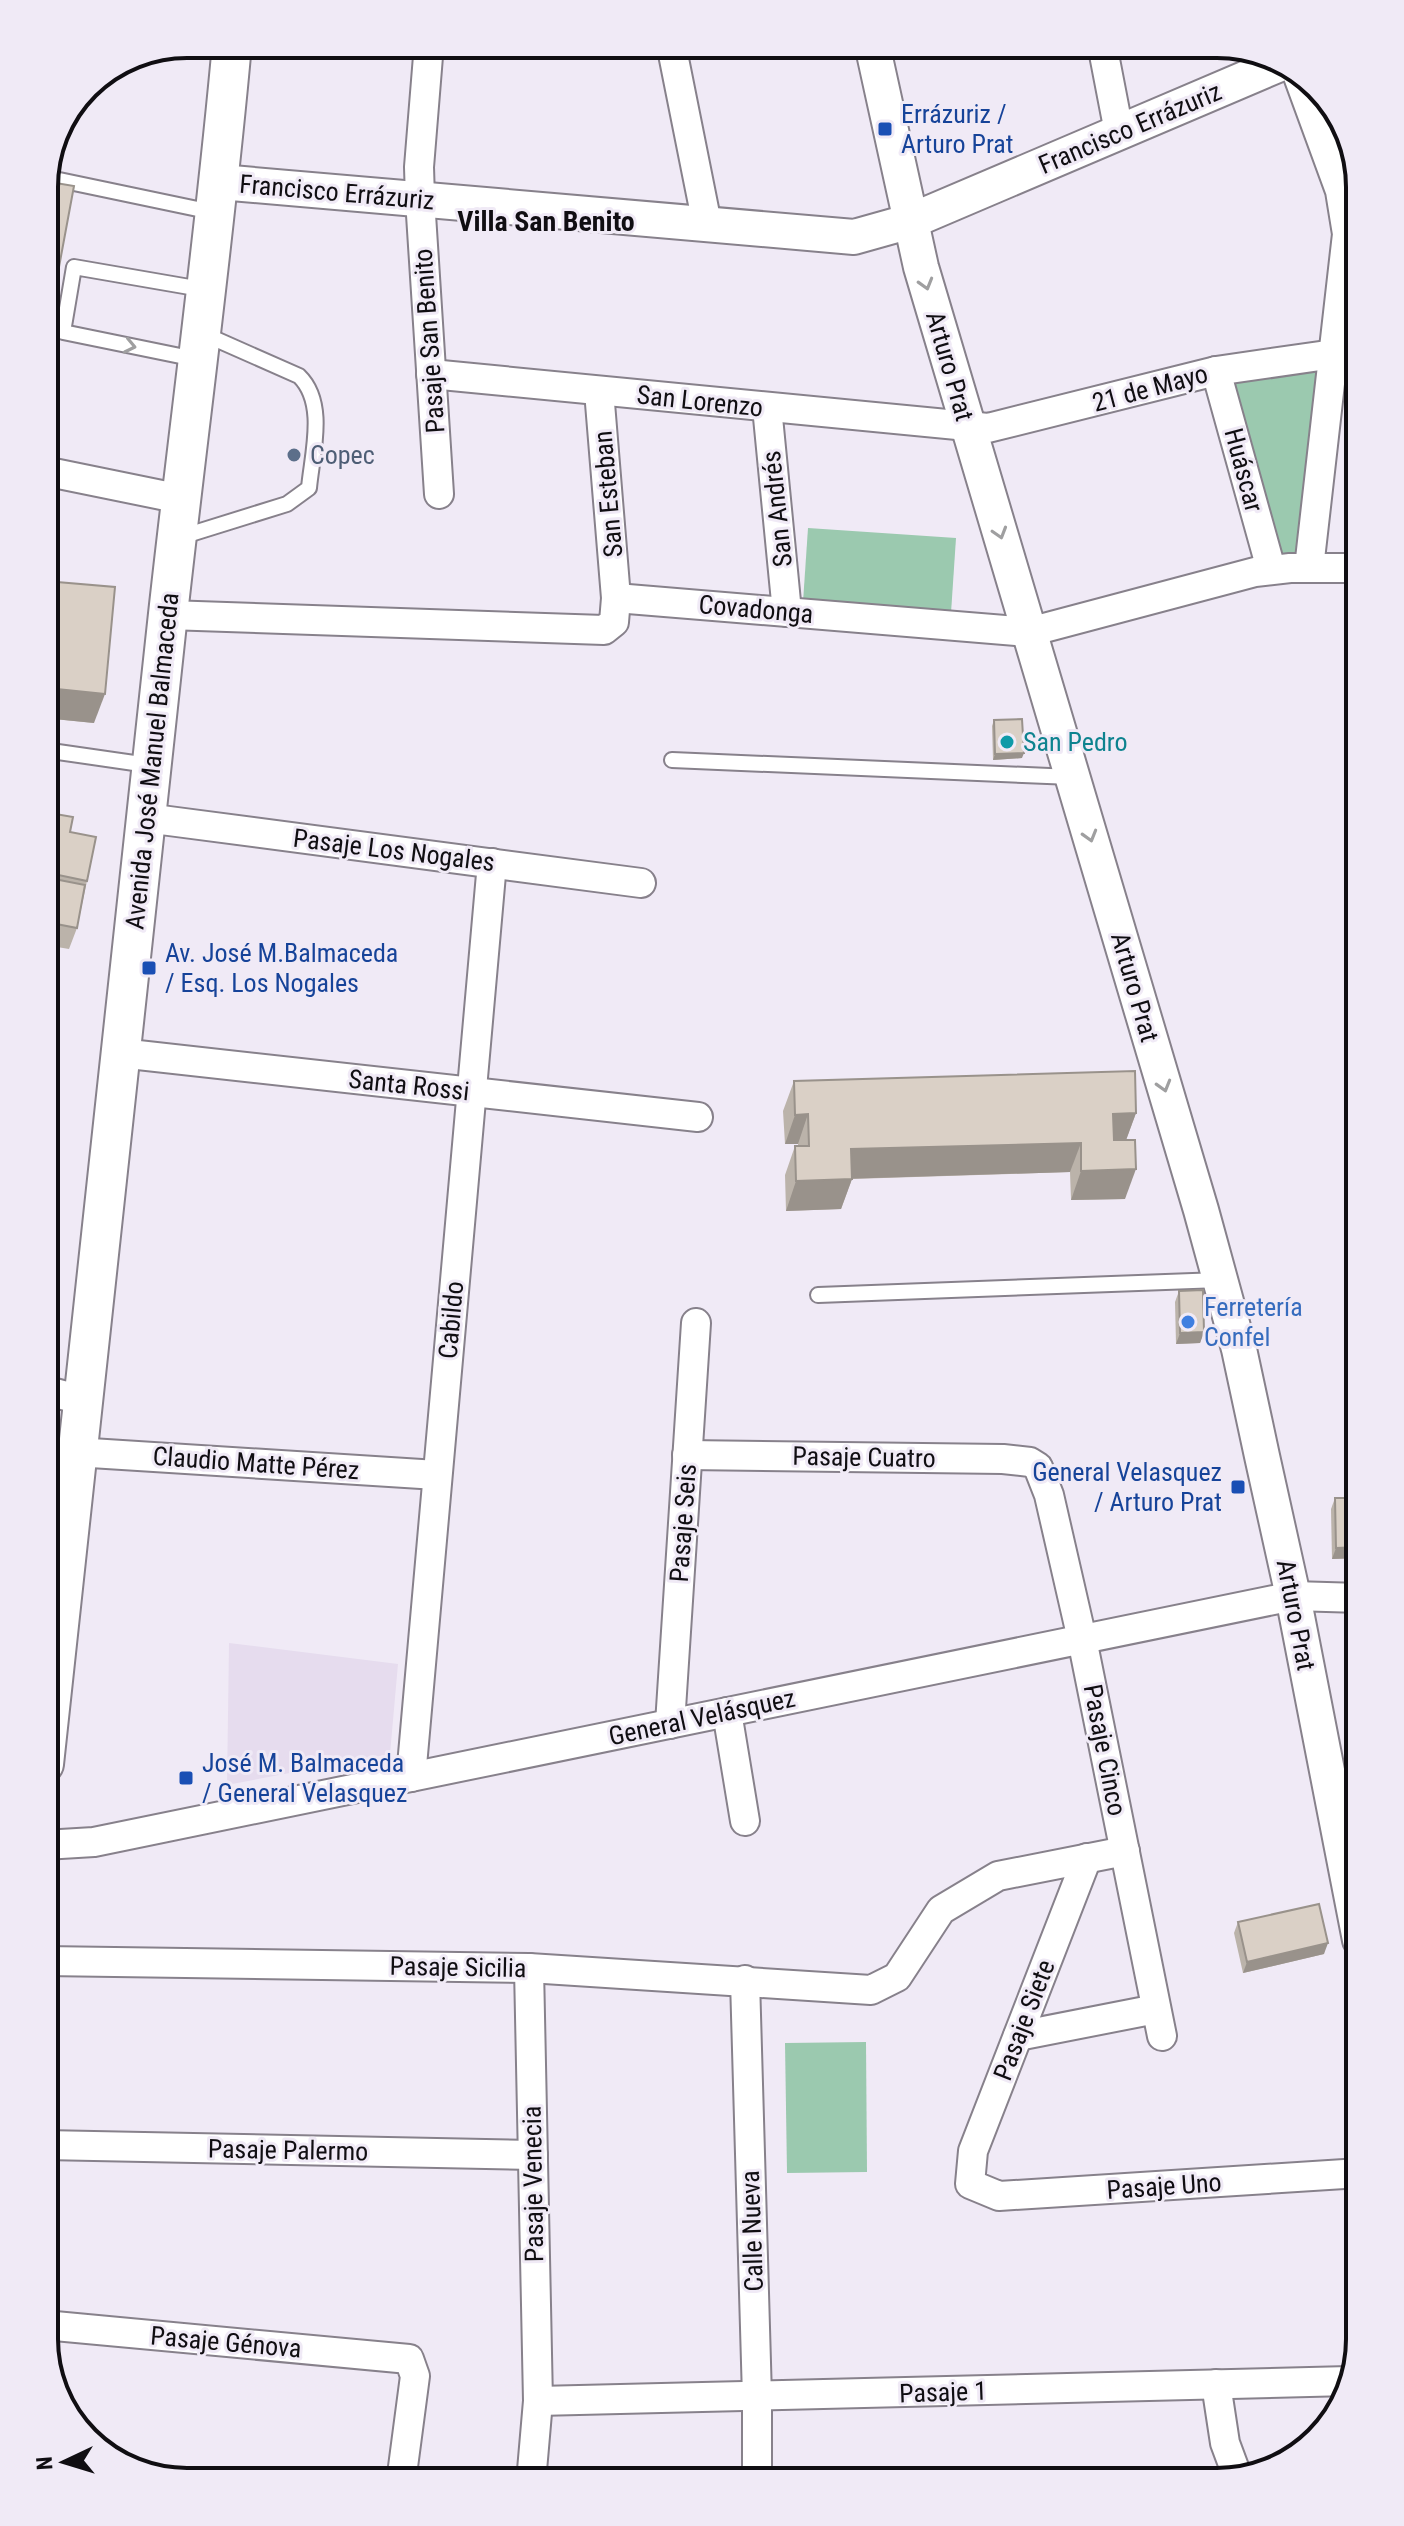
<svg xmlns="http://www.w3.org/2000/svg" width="1404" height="2526" font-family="'Roboto Condensed',sans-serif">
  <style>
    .built { fill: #e6dcee }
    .green { fill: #9bc9af }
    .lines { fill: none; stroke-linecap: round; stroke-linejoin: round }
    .service-casing { stroke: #87818b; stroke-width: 18 }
    .minor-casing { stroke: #87818b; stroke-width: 32 }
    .tertiary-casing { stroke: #87818b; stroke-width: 38 }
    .secondary-casing { stroke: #87818b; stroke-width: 42 }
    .service { stroke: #fff; stroke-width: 14 }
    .minor { stroke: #fff; stroke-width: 28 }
    .tertiary { stroke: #fff; stroke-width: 34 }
    .secondary { stroke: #fff; stroke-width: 38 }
    .wall { fill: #bbb3aa }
    .shaded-wall { fill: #99928b }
    .building { fill: #dad0c6; stroke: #99928b; stroke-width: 2 }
    .oneway { stroke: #9f9fa0 }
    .transit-dot { fill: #1a4fb4; stroke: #f0eaf6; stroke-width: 3 }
    .service-dot { fill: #5c6f8a; stroke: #f0eaf6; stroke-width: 3 }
    .culture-dot { fill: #0f9aa8; stroke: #f0eaf6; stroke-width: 3 }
    .shop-dot { fill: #3f7fe0; stroke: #f0eaf6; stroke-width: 3 }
    .labels { text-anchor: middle; stroke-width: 6; stroke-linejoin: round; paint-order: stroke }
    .transit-label { font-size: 26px; fill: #164399; stroke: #f0eaf6; text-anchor: start }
    .street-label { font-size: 26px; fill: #100e12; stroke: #f0eaf6 }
    .service-label { font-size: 26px; fill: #4e5e75; stroke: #f0eaf6; text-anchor: start }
    .culture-label { font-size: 26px; fill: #0d838f; stroke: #f0eaf6; text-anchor: start }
    .shop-label { font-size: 26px; fill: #366cbe; stroke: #f0eaf6; text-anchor: start }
    .neighbourhood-label { font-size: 28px; font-weight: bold; fill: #100e12; stroke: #f0eaf6 }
    .rim { fill: none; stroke: #100e12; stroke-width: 4 }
  </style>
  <rect width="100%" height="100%" fill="#f0eaf6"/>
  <path class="built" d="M229 1643 398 1664 390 1754 227 1785Z"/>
  <g class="green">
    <path d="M1319 371 1297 553H1280L1232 380Z"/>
    <path d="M808 528 956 538 951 613 803 602Z"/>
    <path d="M866 2042 867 2172 787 2173 785 2043Z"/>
  </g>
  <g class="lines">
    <defs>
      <g id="service">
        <path d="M45 177 212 212"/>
        <path d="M195 359 63 332 74 267 207 290"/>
        <path d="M181 537 287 504 309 488C312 454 327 403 299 376L204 334"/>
        <path d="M44 750 148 765"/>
        <path d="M672 760 1072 777"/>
        <path d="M818 1295 1220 1280"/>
      </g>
      <g id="minor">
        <path d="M429 44 419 167 420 199 439 494"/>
        <path d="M671 44 707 224"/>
        <path d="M1102 44 1119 132"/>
        <path d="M1295 68 1340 191 1347 234 1309 568"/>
        <path d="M1216 371 1271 569"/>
        <path d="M431 374 988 428 1216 371 1334 354"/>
        <path d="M767 407 787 612"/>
        <path d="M44 471 181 499"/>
        <path d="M616 598 1029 632 1255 572 1290 568H1360"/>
        <path d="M168 615 604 630 614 622 616 598 599 391"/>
        <path d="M146 818 641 883"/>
        <path d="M120 1053 698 1117"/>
        <path d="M44 1390 81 1400"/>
        <path d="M75 1452 437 1475"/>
        <path d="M687 1455 1003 1459 1030 1462 1038 1467 1049 1495 1082 1639 1162 2036"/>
        <path d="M727 1712 745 1821"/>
        <path d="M670 1724 696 1323"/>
        <path d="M411 1777 492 863"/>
        <path d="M44 1845 94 1842 1293 1596 1360 1598"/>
        <path d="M1087 1858 973 2151 970 2184 999 2196 1360 2173"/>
        <path d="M44 1961 529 1968 871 1990 897 1977 941 1910 998 1876 1125 1851"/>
        <path d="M529 1968 538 2401 531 2482"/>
        <path d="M745 1980 757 2397V2482"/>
        <path d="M1018 2036 1156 2009"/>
        <path d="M44 2145 533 2155"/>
        <path d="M44 2325 409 2359 415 2376 401 2482"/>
        <path d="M1216 2384 1225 2443 1238 2478"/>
        <path d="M538 2401 1349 2381"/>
      </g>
      <g id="tertiary">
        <path d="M872 44 921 267 1201 1210 1239 1349 1262 1456 1293 1596 1360 1940"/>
        <path d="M220 182 854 237 911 221 1282 63"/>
      </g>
      <path id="secondary" d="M44 1764C82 1381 126 998 168 614 189 424 215 235 232 44"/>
    </defs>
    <use href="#service" class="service-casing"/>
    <use href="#minor" class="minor-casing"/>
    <use href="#tertiary" class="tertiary-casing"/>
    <use href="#secondary" class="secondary-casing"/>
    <use href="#service" class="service"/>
    <use href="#minor" class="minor"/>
    <use href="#tertiary" class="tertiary"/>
    <use href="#secondary" class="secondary"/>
  </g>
  <g class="wall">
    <path d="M44 181 49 321 44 334Z"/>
    <path d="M57 582 94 723 44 718V636L47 611Z"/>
    <path d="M994 720 1022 758 993 760 992 726Z"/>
    <path d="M44 812 70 832 87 881 77 928 69 949 45 945 44 948Z"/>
    <path d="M794 1081 1136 1113 1126 1140 1125 1199 1071 1200 1070 1172 852 1179 841 1209 786 1211 785 1175 795 1146H798V1144H785L783 1111Z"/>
    <path d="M1179 1291 1204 1332 1200 1343 1176 1344 1175 1302Z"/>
    <path d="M1335 1498H1360V1558L1332 1559 1331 1509Z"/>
    <path d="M1238 1922 1324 1954 1243 1973 1234 1933Z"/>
    <path d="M1347 2386 1341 2402 1340 2398 1344 2387Z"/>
  </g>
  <g class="shaded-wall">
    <path d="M47 688 105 694 94 723 44 718V696Z"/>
    <path d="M1024 753 1022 758 993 760 995 754Z"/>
    <path d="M1136 1113 1125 1143 1102 1144 1113 1114Z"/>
    <path d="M808 1114 798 1144H785L795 1115Z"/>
    <path d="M1081 1143 1070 1172 841 1179 851 1149Z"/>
    <path d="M1136 1169 1125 1199 1071 1200 1081 1171Z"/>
    <path d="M852 1179 841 1209 786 1211 796 1181Z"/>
    <path d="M1204 1332 1200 1343 1176 1344 1180 1333Z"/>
    <path d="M1360 1547V1558L1332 1559 1336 1548Z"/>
    <path d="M1328 1943 1324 1954 1243 1973 1247 1962Z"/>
  </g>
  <g class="building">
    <path d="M44 181 74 186 49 321 44 320Z"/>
    <path d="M57 582 115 587 105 694 47 688Z"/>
    <path d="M1022 719 1024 753 995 754 994 720Z"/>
    <path d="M44 812 73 817 70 832 96 837 87 881 44 872Z"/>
    <path d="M44 877 85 885 77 928 51 923 48 938 44 937Z"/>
    <path d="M1135 1071 1136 1113 1113 1114 1114 1140H1135L1136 1169 1081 1171V1143L851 1149 852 1179 796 1181 795 1146H809L808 1114 795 1115 794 1081Z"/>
    <path d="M1203 1290 1204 1332 1180 1333 1179 1291Z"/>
    <path d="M1335 1498H1360V1547L1336 1548Z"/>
    <path d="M1319 1904 1328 1943 1247 1962 1238 1922Z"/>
  </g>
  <defs><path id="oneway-chevron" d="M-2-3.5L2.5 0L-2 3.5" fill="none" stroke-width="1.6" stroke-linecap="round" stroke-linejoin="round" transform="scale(2)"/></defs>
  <g class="oneway">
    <use href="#oneway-chevron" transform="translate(926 284) rotate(74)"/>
    <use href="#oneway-chevron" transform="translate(130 346) rotate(12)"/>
    <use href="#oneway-chevron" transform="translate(1000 533) rotate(73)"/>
    <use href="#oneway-chevron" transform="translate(1090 836) rotate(74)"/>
    <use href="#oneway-chevron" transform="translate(1164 1086) rotate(74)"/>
  </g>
  <g class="transit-dot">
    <rect x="877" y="121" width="16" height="16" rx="4"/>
    <rect x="141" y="960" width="16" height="16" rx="4"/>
    <rect x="1230" y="1479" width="16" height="16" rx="4"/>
    <rect x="178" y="1770" width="16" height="16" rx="4"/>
  </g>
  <circle class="service-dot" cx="294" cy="455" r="8"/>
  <circle class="culture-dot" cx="1007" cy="742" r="8"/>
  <circle class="shop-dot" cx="1188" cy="1322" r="8"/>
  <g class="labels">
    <g class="transit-label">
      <text x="901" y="123">Errázuriz /<tspan x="901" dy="30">Arturo Prat</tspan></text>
      <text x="165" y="962">Av. José M.Balmaceda<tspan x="165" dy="30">/ Esq. Los Nogales</tspan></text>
      <text x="1222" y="1481" text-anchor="end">General Velasquez<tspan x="1222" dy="30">/ Arturo Prat</tspan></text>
      <text x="202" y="1772">José M. Balmaceda<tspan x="202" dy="30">/ General Velasquez</tspan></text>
    </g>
    <g class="street-label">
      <text transform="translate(1130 128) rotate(-23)" y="9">Francisco Errázuriz</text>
      <text transform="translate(337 192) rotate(5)" y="9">Francisco Errázuriz</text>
      <text transform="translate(429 341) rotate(-94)" y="9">Pasaje San Benito</text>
      <text transform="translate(950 366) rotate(74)" y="9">Arturo Prat</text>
      <text transform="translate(1150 388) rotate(-15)" y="9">21 de Mayo</text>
      <text transform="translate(700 401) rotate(6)" y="9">San Lorenzo</text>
      <text transform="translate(1244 470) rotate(75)" y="9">Huáscar</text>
      <text transform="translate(608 494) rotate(-95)" y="9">San Esteban</text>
      <text transform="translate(777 509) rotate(-96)" y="9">San Andrés</text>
      <text transform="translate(756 609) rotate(5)" y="9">Covadonga</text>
      <text transform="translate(152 761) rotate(-84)" y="9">Avenida José Manuel Balmaceda</text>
      <text transform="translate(394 850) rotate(7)" y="9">Pasaje Los Nogales</text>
      <text transform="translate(1135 987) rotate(74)" y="9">Arturo Prat</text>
      <text transform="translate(409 1085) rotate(6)" y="9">Santa Rossi</text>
      <text transform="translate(451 1320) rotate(-85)" y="9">Cabildo</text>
      <text transform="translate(864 1457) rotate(1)" y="9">Pasaje Cuatro</text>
      <text transform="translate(256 1463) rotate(4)" y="9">Claudio Matte Pérez</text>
      <text transform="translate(683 1523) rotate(-86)" y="9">Pasaje Seis</text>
      <text transform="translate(1296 1615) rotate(79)" y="9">Arturo Prat</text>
      <text transform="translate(702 1717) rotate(-12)" y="9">General Velásquez</text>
      <text transform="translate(1105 1750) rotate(79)" y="9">Pasaje Cinco</text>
      <text transform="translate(458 1967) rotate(1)" y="9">Pasaje Sicilia</text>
      <text transform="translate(1024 2020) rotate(-69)" y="9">Pasaje Siete</text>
      <text transform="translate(288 2150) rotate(1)" y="9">Pasaje Palermo</text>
      <text transform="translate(533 2184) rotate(-91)" y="9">Pasaje Venecia</text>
      <text transform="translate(1164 2186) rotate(-4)" y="9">Pasaje Uno</text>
      <text transform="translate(752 2231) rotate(-92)" y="9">Calle Nueva</text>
      <text transform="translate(226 2342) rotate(5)" y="9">Pasaje Génova</text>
      <text transform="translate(943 2392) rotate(-2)" y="9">Pasaje 1</text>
    </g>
    <g class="service-label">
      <text x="310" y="464">Copec</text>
    </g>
    <g class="culture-label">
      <text x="1023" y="751">San Pedro</text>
    </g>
    <g class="shop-label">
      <text x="1204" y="1316">Ferretería<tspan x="1204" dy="30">Confel</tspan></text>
    </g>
    <g class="neighbourhood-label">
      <text x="546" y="231">Villa San Benito</text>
    </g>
  </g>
  <path d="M0 0H1404V2526H0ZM187 58H1217A129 129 0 0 1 1346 187V2339A129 129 0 0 1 1217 2468H187A129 129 0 0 1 58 2339V187A129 129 0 0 1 187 58Z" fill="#f0eaf6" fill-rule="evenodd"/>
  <path class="rim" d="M187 58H1217A129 129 0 0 1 1346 187V2339A129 129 0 0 1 1217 2468H187A129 129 0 0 1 58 2339V187A129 129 0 0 1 187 58Z"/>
  <g transform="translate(64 2462) rotate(266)" stroke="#f0eaf6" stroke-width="6" paint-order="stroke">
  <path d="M0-6L14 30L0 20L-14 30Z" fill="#100e12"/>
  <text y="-12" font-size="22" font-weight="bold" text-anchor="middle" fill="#100e12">N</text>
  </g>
</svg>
